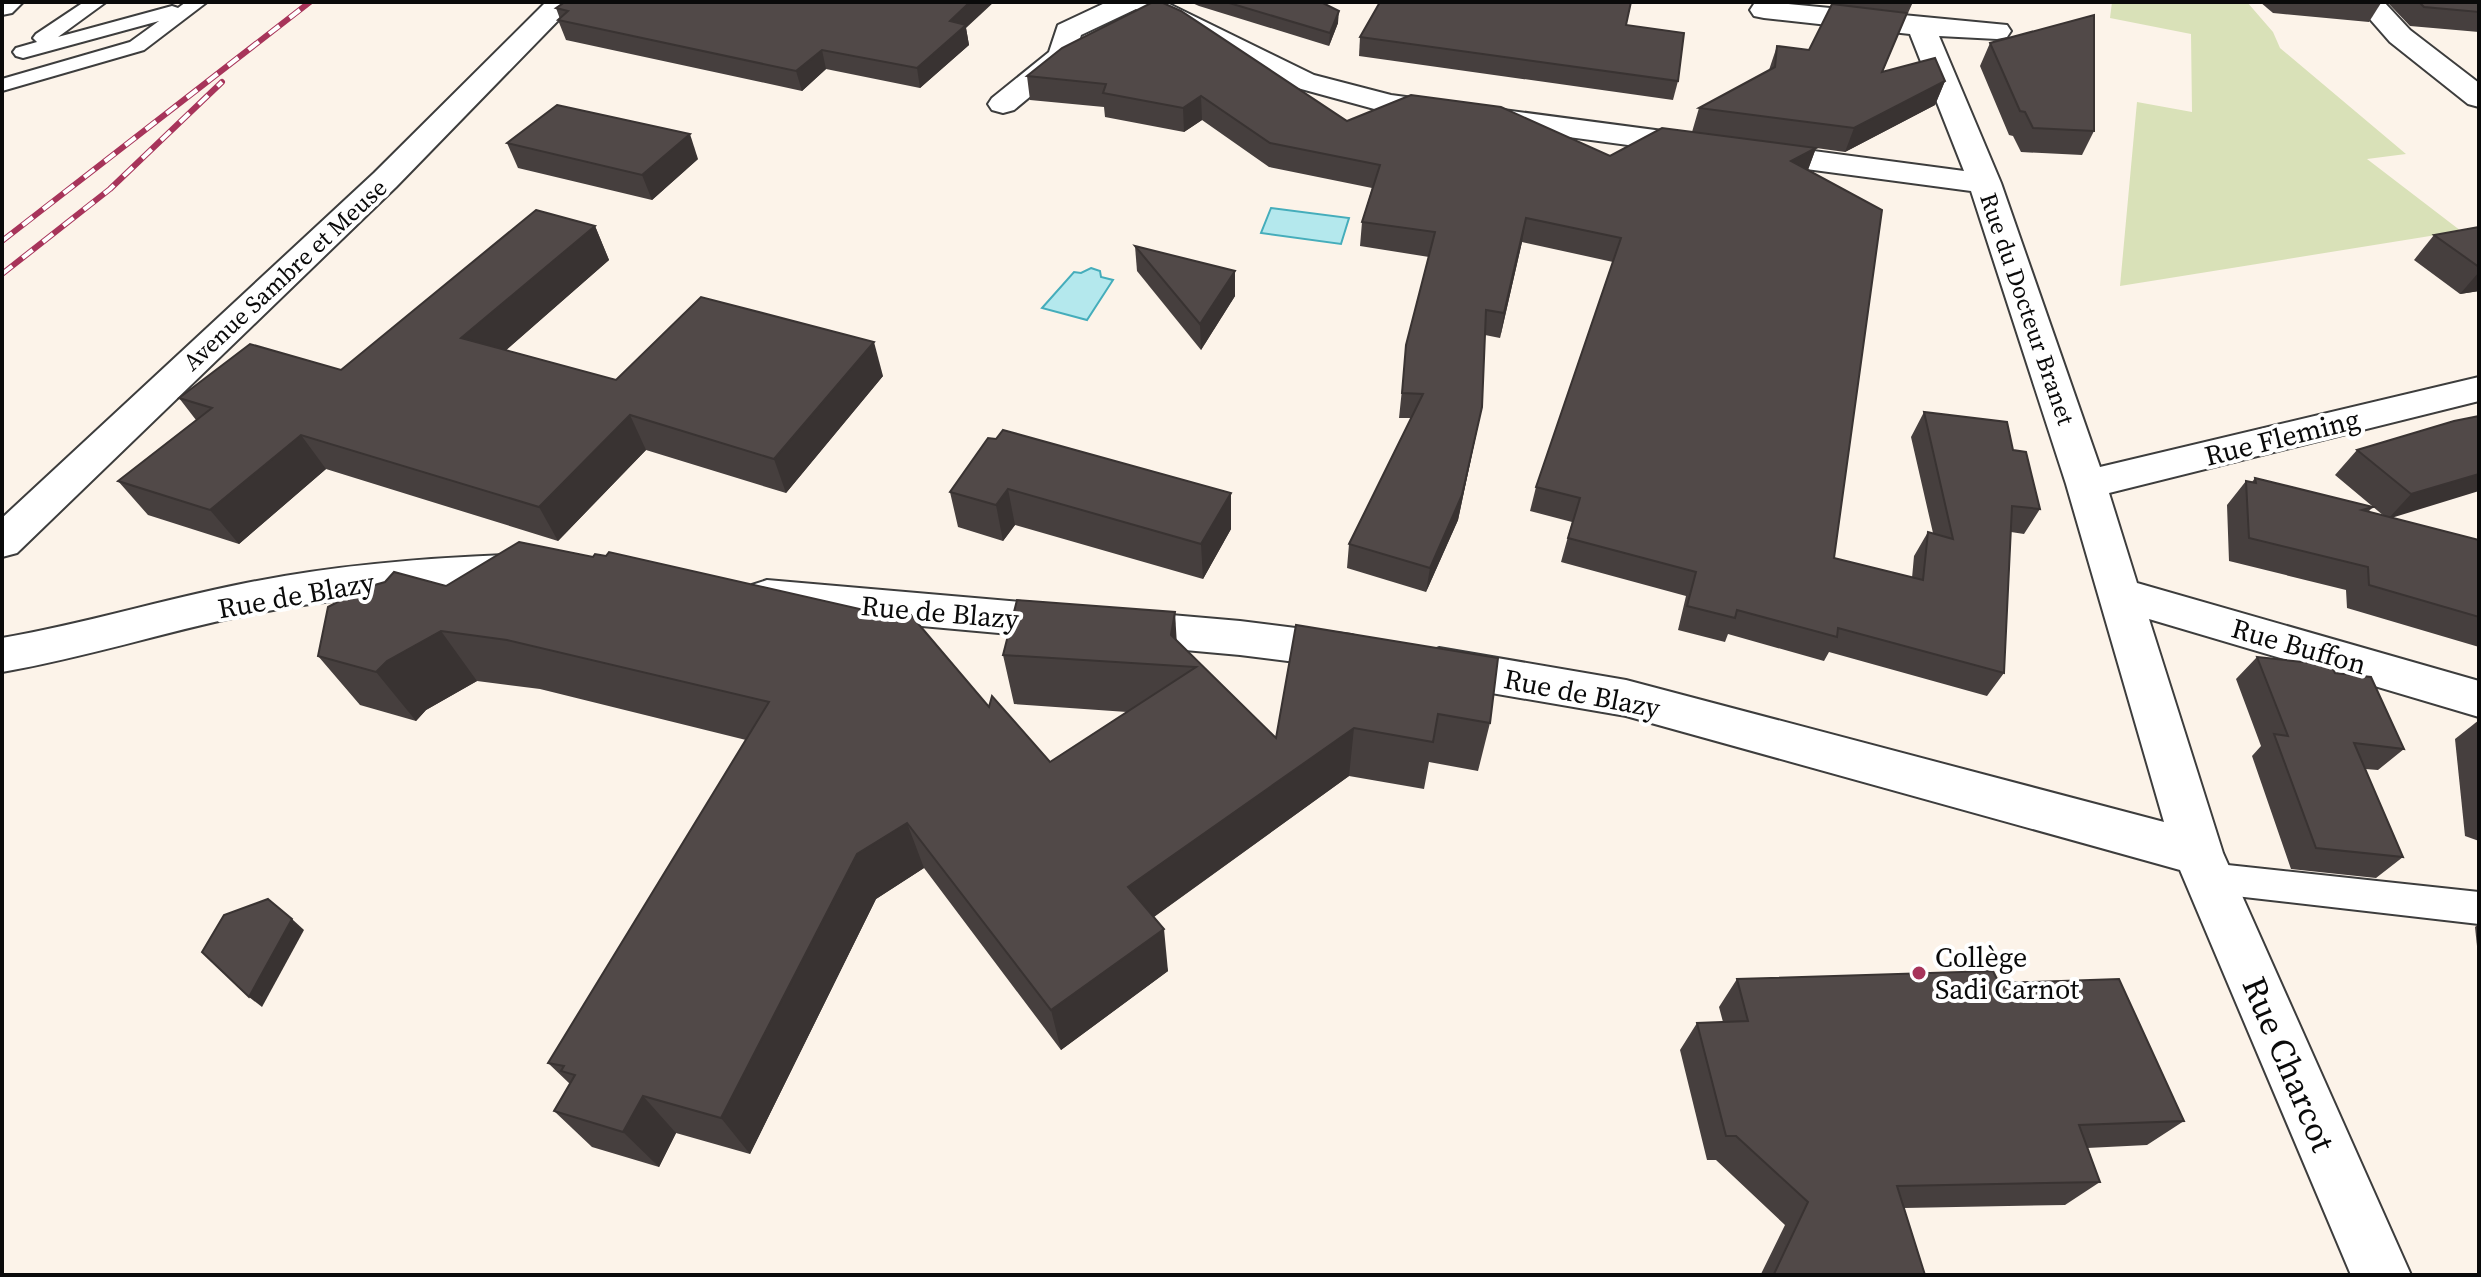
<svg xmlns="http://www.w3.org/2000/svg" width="2481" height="1277" font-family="'Source Serif 4',serif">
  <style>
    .green { fill: #d9e1b8 }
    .water { fill: #b4e8ed; stroke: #45adbb; stroke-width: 2 }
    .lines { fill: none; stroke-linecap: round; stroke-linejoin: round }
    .service-casing { stroke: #3d3d3d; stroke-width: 4 }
    .minor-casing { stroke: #3d3d3d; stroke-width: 4 }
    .tertiary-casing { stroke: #3d3d3d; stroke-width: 4 }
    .service { fill: #fff; fill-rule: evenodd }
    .minor { fill: #fff; fill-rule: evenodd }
    .tertiary { fill: #fff; fill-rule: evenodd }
    .rail-casing { stroke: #a7345a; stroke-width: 6 }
    .rail { stroke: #fff; stroke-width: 4; stroke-dasharray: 13; stroke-linecap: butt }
    .wall { fill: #463f3e }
    .shaded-wall { fill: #393332 }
    .building { fill: #514948; stroke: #393332; stroke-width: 2 }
    .poi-dot { fill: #a7345a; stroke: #fff; stroke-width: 3 }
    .labels { text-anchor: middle; stroke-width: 8; stroke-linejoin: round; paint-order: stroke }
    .far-street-label { font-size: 24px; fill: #0a0a0a; stroke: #fff }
    .street-label { font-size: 28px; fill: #0a0a0a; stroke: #fff }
    .poi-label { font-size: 28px; fill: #0a0a0a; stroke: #fff; text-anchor: start }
    .near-street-label { font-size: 34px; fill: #0a0a0a; stroke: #fff }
  </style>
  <rect width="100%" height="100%" fill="#fcf3e9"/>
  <path class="green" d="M2112 2H2247L2273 32 2280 48 2406 154 2367 159 2461 231 2120 286 2137 102 2192 112 2191 34 2110 18Z"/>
  <g class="water">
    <path d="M1271 208 1349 218 1341 244 1261 233Z"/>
    <path d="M1091 268 1100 271 1101 277 1113 280 1087 320 1042 308 1074 272 1081 273Z"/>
  </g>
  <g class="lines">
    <defs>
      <g id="service">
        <path d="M84 2H106L58 37 172 6 178 8 186 2H207L144 50 2 91V79L130 42 159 21 23 58 16 56 13 52 16 48 37 42 33 38 36 34Z"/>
        <path d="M2209 863 2479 892V924L2209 893 2197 889 2192 878 2197 867Z"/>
      </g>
      <g id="minor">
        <path d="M1107 2H1165L1314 75 1391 95 1964 171 1910 34 1764 18 1754 16 1750 10 1754 4 1767 2 2007 25 2011 31 2007 37 1997 39 1939 36 2001 183 2100 467 2479 377V401L2109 493 2137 583 2479 681V717L2149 619 2223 853 2411 1275H2351L2180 870 1626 716 1439 684 1423 678 1417 666 1423 654 1439 648 1626 680 2164 822 2066 484 1971 191 1389 113 1294 87 1136 9 1081 35 1073 61 1014 110 1003 113 992 110 988 104 992 98 1049 52 1058 25Z"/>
        <path d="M2355 2H2384L2410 30 2479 83V107L2468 104 2390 42Z"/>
        <path d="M531 554 546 559 552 570 546 581 531 586C435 589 340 596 246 615 164 632 84 658 2 672V638C84 624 164 599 246 583 340 564 435 557 531 554Z"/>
        <path d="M767 580 1240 621 1351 635 1367 640 1373 652 1367 664 1351 669 1240 655 767 612 752 607 746 596 752 585Z"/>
      </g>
      <g id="tertiary">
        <path d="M2 2H23L12 13 2 15Z"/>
        <path d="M546 2H576L396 187 17 553 2 557V518L374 173Z"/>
      </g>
    </defs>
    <use href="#service" class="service-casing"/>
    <use href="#minor" class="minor-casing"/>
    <use href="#tertiary" class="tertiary-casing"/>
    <use href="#service" class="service"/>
    <use href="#minor" class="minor"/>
    <use href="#tertiary" class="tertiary"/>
    <defs>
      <g id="rail">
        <path d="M2 241 310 2"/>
        <path d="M2 274 110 189 222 82"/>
      </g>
    </defs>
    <use href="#rail" class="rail-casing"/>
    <use href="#rail" class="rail"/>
  </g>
  <g class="wall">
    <path d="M1190 2H1321L1338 23 1329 46 1199 6Z"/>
    <path d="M1836 2H1913L1908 13 1893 11 1907 13 1883 71 1945 81 1935 105 1845 152 1816 148 1808 170 1834 558 1912 578 1914 556 1928 532 1933 533 1911 437 1924 412 2013 450 2040 509 2024 534 2011 532 2004 673 1987 696 1829 652 1824 661 1728 634 1725 642 1678 630 1686 596 1561 562 1572 522 1530 511 1536 487 1613 262 1522 242 1500 338 1485 335 1482 407 1458 520 1426 592 1347 568 1349 544 1411 418H1399L1404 370 1406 345 1429 257 1360 246 1362 222 1372 188 1269 167 1202 120 1184 132 1105 117 1104 107 1030 100 1027 76 1062 48 1347 121 1610 156 1692 132 1699 108 1769 70 1777 46 1809 50Z"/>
    <path d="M2260 2H2381V3L2369 22 2273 13Z"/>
    <path d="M2387 2H2479V32L2410 26Z"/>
    <path d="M556 8 966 28 969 45 920 88 826 69 802 91 566 40 558 20 560 19Z"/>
    <path d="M1626 25 1678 81 1673 100 1359 56 1360 37Z"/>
    <path d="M1990 43 2094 131 2082 155 2021 152 2013 136 2009 135 1980 66Z"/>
    <path d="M507 143 698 159 652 200 518 168Z"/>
    <path d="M595 226 609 260 506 350 616 380 883 376 786 493 646 450 558 541 326 469 239 544 148 515 118 481 196 420 179 398 341 370Z"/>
    <path d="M2479 227V291L2460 294 2414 260 2434 235Z"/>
    <path d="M1135 246 1235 296 1201 350 1137 271Z"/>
    <path d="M2479 416 2392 518 2479 540V647L2347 608 2346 590 2229 561 2227 505 2246 481 2252 482 2255 478 2373 507 2368 512 2384 516 2335 475 2357 450Z"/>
    <path d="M988 438 1231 529 1203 579 1015 525 1003 541 958 527 950 492Z"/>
    <path d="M446 586 989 707 1050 762 1127 712 1014 704 1003 655 1176 640 1276 738 1296 625 1490 723 1478 771 1429 762 1424 789 1349 776 1154 917 1168 971 1061 1050 924 868 876 899 750 1154 676 1133 659 1167 592 1147 554 1111 570 1084 548 1063 746 740 540 689 477 681 426 710 416 721 360 705 318 656Z"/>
    <path d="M2257 657 2335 673 2404 749 2378 770 2365 769 2403 857 2376 878 2291 869 2252 756 2261 746 2236 679Z"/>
    <path d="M2479 720V841L2465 836 2455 739Z"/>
    <path d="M2479 924V965L2475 927Z"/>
    <path d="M1737 979 1999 983 2184 1121 2147 1145 2087 1148 2100 1182 2065 1205 1904 1208 1925 1275 1761 1274 1785 1225 1716 1160H1707L1680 1050 1697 1023 1723 1022 1719 1007Z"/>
  </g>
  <g class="shaded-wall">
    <path d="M970 2H994L966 28 969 45 920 88 917 68 950 21Z"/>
    <path d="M1339 11 1338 23 1329 46 1330 33Z"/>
    <path d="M822 50 826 69 802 91 796 71Z"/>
    <path d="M1945 81 1935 105 1845 152 1854 128Z"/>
    <path d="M1201 96 1202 120 1184 132 1183 108Z"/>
    <path d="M690 134 698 159 652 200 642 175Z"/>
    <path d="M1816 148 1807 172 1791 161Z"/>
    <path d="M1526 218 1522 242 1500 338 1504 313Z"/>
    <path d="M595 226 609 260 480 373 461 338Z"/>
    <path d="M1235 271V296L1201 350 1200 324Z"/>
    <path d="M2479 272V291L2460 294Z"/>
    <path d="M874 342 883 376 786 493 774 459Z"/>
    <path d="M1482 407 1458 520 1426 592 1430 568Z"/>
    <path d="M630 415 646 450 558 541 539 507Z"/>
    <path d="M301 435 326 469 239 544 210 510Z"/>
    <path d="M2479 474V491L2388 519 2411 494Z"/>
    <path d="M1008 489 1015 525 1003 541 996 505Z"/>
    <path d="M1231 493V529L1203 579 1201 544Z"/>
    <path d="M1175 612 1178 662 1171 635Z"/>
    <path d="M441 631 477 681 426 710 416 721 376 672 387 661Z"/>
    <path d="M1354 728 1349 776 1134 931 1128 887Z"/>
    <path d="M907 823 924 868 876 899 750 1154 721 1118 857 854Z"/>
    <path d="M292 919 304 930 262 1007 249 997Z"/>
    <path d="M1164 929 1168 971 1061 1050 1051 1010Z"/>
    <path d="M643 1096 676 1133 659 1167 623 1132Z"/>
  </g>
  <g class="building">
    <path d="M565 2H970L950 21 966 25 917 68 822 50 796 71 558 20 568 11 556 8Z"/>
    <path d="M1153 2H1161L1181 11 1347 121 1411 95 1501 107 1610 156 1662 128 1816 148 1791 161 1882 210 1834 558 1923 580 1928 532 1953 539 1924 412 2007 422 2013 450 2026 452 2040 509 2012 506 2004 673 1838 628 1837 637 1737 610 1735 618 1687 606 1696 572 1568 538 1580 498 1536 487 1621 238 1526 218 1504 313 1486 310 1482 407 1462 495 1430 568 1349 544 1423 394 1402 393 1406 345 1435 232 1362 222 1380 165 1270 143 1201 96 1183 108 1103 93 1106 84 1027 76 1062 48Z"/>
    <path d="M1226 2H1321L1339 11 1330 33Z"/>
    <path d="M1380 2H1631L1626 25 1684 33 1678 81 1360 37Z"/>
    <path d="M2419 2H2479V12L2424 7Z"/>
    <path d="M1832 4 1907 13 1882 72 1935 58 1945 81 1854 128 1699 108 1775 67 1777 46 1809 50Z"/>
    <path d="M2094 15V131L2033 128 2025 112 2020 111 1990 43Z"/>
    <path d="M557 105 690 134 642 175 507 143Z"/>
    <path d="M536 210 595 226 461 338 616 380 701 297 874 342 774 459 630 415 539 507 301 435 210 510 118 481 212 408 179 398 250 344 341 370Z"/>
    <path d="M2479 227V267L2434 235Z"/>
    <path d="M1135 246 1235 271 1200 324Z"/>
    <path d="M2479 416V474L2411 494 2357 450 2454 421Z"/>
    <path d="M1003 430 1231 493 1201 544 1008 489 996 505 950 492 988 438 996 439Z"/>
    <path d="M2255 478 2373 507 2362 510 2479 540V617L2369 585 2368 567 2249 538 2246 481 2256 483Z"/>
    <path d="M519 542 593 557 595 554 606 556 609 552 899 618 910 614 989 707 992 696 1050 762 1196 667 1003 655 1017 600 1175 612 1171 635 1276 738 1296 625 1498 658 1490 723 1438 714 1433 742 1354 728 1128 887 1164 929 1051 1010 907 823 857 854 721 1118 643 1096 623 1132 554 1111 575 1075 561 1071 564 1066 548 1063 769 702 507 640 441 631 387 661 376 672 318 656 328 607 364 588 385 582 394 572 446 586Z"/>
    <path d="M2257 657 2331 665 2335 673 2371 677 2404 749 2354 743 2403 857 2316 848 2274 734 2288 736Z"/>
    <path d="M268 899 292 919 249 997 202 952 224 915Z"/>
    <path d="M1993 971 1999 983 2119 979 2184 1121 2079 1125 2100 1182 1897 1186 1925 1275H1743L1774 1274 1808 1202 1736 1136H1726L1697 1023 1748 1021 1737 979Z"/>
  </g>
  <circle class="poi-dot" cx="1919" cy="973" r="8"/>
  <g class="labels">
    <g class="far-street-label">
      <text transform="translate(285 275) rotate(-43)" y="8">Avenue Sambre et Meuse</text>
      <text transform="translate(2027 309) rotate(71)" y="8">Rue du Docteur Branet</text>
    </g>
    <g class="street-label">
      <text transform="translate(2282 437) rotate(-14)" y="10">Rue Fleming</text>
      <text transform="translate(296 595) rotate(-10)" y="10">Rue de Blazy</text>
      <text transform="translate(940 612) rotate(5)" y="10">Rue de Blazy</text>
      <text transform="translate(2299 646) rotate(16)" y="10">Rue Buffon</text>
      <text transform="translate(1582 693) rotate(11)" y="10">Rue de Blazy</text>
    </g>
    <g class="poi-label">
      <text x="1935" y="967">Collège<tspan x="1935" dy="32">Sadi Carnot</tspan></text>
    </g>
    <g class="near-street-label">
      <text transform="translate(2289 1064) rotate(67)" y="12">Rue Charcot</text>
    </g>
  </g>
  <rect width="2481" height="1277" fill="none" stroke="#0a0a0a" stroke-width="8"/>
</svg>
